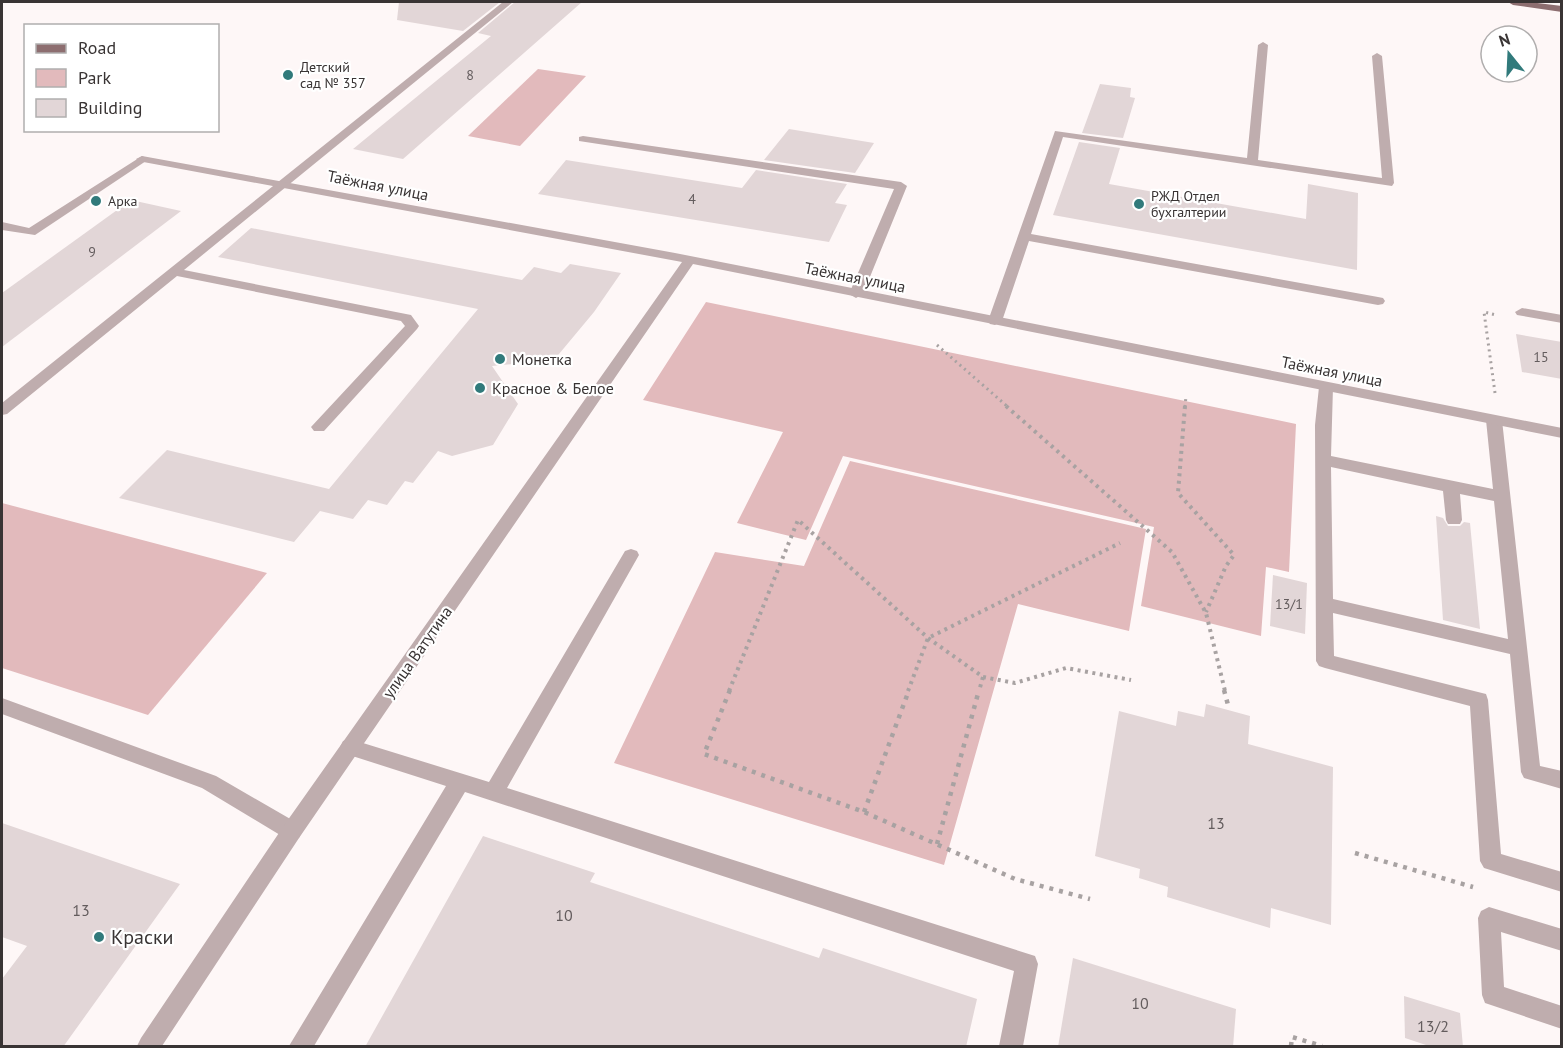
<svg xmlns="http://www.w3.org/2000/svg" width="1563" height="1048" font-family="'PT Sans',sans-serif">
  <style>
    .green { fill: #e2babc }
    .building { fill: #e2d6d7 }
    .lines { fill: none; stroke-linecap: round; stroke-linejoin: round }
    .path-far2 { stroke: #a8a2a2; stroke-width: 3; stroke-dasharray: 2 4; stroke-linecap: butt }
    .path-far1 { stroke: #a8a2a2; stroke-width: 4; stroke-dasharray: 3 4.5; stroke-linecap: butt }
    .path { stroke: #a8a2a2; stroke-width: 4.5; stroke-dasharray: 4 6; stroke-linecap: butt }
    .service { fill: #bfadae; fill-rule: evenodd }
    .minor { fill: #bfadae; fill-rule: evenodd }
    .primary { fill: #8d6e70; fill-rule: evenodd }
    .poi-dot { fill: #317a7b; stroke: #fff; stroke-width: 2 }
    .labels { text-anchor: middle; stroke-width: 4.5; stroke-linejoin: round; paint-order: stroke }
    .far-poi-label { font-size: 14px; fill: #393434; stroke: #fff; text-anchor: start }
    .number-label { font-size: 14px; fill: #635c5d }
    .street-label { font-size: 16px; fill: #393434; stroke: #fff }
    .poi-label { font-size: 16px; fill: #393434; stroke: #fff; text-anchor: start }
    .near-number-label { font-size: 16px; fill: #635c5d }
    .near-poi-label { font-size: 20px; fill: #393434; stroke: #fff; text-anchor: start }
  </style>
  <rect width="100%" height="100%" fill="#fef7f7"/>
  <g class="green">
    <path d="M538 69 586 76 520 146 468 136Z"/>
    <path d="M706 302 1296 424 1289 572 1266 567 1261 636 1141 606 1154 527 843 456 806 540 737 523 783 432 643 400Z"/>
    <path d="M850 461 1146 529 1129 631 1018 604 944 865 614 763 715 552 804 566Z"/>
    <path d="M2 503 267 573 148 715 2 668Z"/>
  </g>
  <g class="building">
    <path d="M399 2H500L463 31 397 20Z"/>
    <path d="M515 2H582L403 159 353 149 491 36 478 33Z"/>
    <path d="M1100 84 1131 88 1130 97 1135 98 1123 138 1082 133Z"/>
    <path d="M789 129 874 143 855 173 764 160Z"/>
    <path d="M1079 142 1120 148 1109 184 1306 219 1308 184 1358 193 1357 270 1053 215Z"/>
    <path d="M566 160 742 188 756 170 847 184 835 203 847 205 829 242 538 194Z"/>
    <path d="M131 200 181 211 2 347V293Z"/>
    <path d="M251 228 522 280 534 267 561 273 570 264 621 273 594 312 554 360 492 366 518 404 493 445 452 456 438 451 413 483 405 481 387 505 368 500 353 519 320 511 294 542 119 498 167 450 329 489 478 309 218 257Z"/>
    <path d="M1516 334 1562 342V379L1522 372Z"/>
    <path d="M1436 516 1443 518 1448 526H1460L1464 522 1470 523 1480 629 1443 620Z"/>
    <path d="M1273 575 1307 583 1305 634 1270 626Z"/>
    <path d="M1206 704 1250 716 1248 744 1333 767 1331 925 1271 908 1270 928 1167 897 1168 887 1139 878 1140 869 1095 856 1119 711 1176 726 1178 711 1204 717Z"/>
    <path d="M2 823 180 884 63 1047H2V979L27 946 2 937Z"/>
    <path d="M483 836 595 873 590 882 819 958 823 948 977 999 966 1047H365Z"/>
    <path d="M1073 958 1236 1009 1233 1047H1058Z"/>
    <path d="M1404 996 1460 1013 1463 1047H1432L1405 1038Z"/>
  </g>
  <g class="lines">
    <g class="path-far2">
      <path d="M937 345 1008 407"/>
      <path d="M1495 393 1484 312 1496 315"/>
      <path d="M1185 407 1186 396"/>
    </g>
    <g class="path-far1">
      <path d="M1006 406 1172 552 1206 613 1225 691"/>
      <path d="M1185 406 1178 493 1234 555 1226 566 1206 612"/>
      <path d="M983 677 1015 683 1066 668 1131 680"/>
      <path d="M729 691 798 520 928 638 983 677 979 691"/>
      <path d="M908 691 928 638 1120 543"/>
    </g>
    <g class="path">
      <path d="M730 690 704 754 864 812 1015 879 1090 899"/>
      <path d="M1224 690 1228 705"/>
      <path d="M864 812 909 690"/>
      <path d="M937 844 979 690"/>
      <path d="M1355 853 1473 887"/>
      <path d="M1291 1046 1292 1037 1322 1046"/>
    </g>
    <g class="service">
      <path d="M503 2H513L184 270 411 315 419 326 417 329 324 431H314L311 427 405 326 401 321 177 276 7 414 2 415V403Z"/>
      <path d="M1263 42 1268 45 1258 160 1382 178 1372 56 1377 53 1382 56 1394 183 1392 186 1063 137 1031 234 1378 297 1383 298 1385 301 1383 304 1378 305 1029 241 1002 321 995 325 990 324 988 321 1055 131 1247 158 1258 45Z"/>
      <path d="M583 136 901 182 907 186 863 294 856 298 849 294 894 189 579 141V137Z"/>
      <path d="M142 156 148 159 146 161 35 235 2 230V222L29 228Z"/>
      <path d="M1522 308 1562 315V323L1517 315 1515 312Z"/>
      <path d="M1326 382 1333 387 1331 456 1493 489 1486 420 1494 415 1502 420 1540 766 1562 771V789L1524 778 1521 772 1510 654 1333 613 1334 656 1486 694 1488 700 1501 854 1562 872V892L1484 868 1480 861 1470 706 1325 668 1319 666 1316 661 1315 425 1319 387ZM1331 467 1443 491 1446 520 1448 524H1460L1462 520 1460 494 1494 501 1508 639 1333 599Z"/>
      <path d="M631 549 637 551 639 555 507 788 1035 956 1038 964 1023 1046H999L1014 971 465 792 314 1046H289L446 786 343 753 340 747 343 741 350 739 489 782 625 551Z"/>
      <path d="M2 698 216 776 299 824 302 831 299 838 292 840 285 838 202 788 2 714Z"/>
      <path d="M1489 907 1562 929V951L1501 932 1504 987 1562 1006V1029L1485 1003 1482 995 1478 918 1481 911Z"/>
    </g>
    <path class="minor" d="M142 156 675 253 1562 428V438L693 264 299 838 162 1046H137L141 1038 285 824 682 262 138 161 136 159Z"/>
    <path class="primary" d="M1508 2H1529L1562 6V12L1513 5Z"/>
  </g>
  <g class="poi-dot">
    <circle cx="288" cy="75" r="6"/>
    <circle cx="96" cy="201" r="6"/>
    <circle cx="1139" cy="204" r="6"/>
    <circle cx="500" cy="359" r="6"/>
    <circle cx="480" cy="388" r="6"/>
    <circle cx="99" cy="937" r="6"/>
  </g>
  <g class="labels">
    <g class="far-poi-label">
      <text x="300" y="72">Детский<tspan x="300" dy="16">сад № 357</tspan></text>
      <text x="1151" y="201">РЖД Отдел<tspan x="1151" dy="16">бухгалтерии</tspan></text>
      <text x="108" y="206">Арка</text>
    </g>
    <g class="number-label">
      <text x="470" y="80">8</text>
      <text x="692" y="204">4</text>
      <text x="92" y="257">9</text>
      <text x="1541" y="362">15</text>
      <text x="1289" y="609">13/1</text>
    </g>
    <g class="street-label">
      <text transform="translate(378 185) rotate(11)" y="6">Таёжная улица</text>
      <text transform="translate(855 277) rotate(11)" y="6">Таёжная улица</text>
      <text transform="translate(1332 371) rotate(11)" y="6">Таёжная улица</text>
      <text transform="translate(417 652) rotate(-55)" y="6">улица Ватутина</text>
    </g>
    <g class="poi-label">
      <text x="512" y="365">Монетка</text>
      <text x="492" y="394">Красное &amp; Белое</text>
    </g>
    <g class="near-number-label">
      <text x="1216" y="829">13</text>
      <text x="81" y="916">13</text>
      <text x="564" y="921">10</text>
      <text x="1140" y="1009">10</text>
      <text x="1433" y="1032">13/2</text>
    </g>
    <g class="near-poi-label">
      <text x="111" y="944">Краски</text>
    </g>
  </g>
  <rect width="1563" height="1048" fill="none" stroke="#393434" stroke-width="6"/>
  <rect x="24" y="24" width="195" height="108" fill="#ffffff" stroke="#b0aeae" stroke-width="1.5"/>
  <rect x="36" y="44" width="30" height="9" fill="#8d6e70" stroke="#b0aeae" stroke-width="1.5"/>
  <text x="78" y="54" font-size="18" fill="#393434">Road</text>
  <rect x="36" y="69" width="30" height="18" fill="#e2babc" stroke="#b0aeae" stroke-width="1.5"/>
  <text x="78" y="84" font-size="18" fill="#393434">Park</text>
  <rect x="36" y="99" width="30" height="18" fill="#e2d6d7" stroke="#b0aeae" stroke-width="1.5"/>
  <text x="78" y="114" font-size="18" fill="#393434">Building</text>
  <g transform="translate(1509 54) rotate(342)"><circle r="28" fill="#ffffff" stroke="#b0aeae" stroke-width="1.5"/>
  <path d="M0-4.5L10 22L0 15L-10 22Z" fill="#317a7b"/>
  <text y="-9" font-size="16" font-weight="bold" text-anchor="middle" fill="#393434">N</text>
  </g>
</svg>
